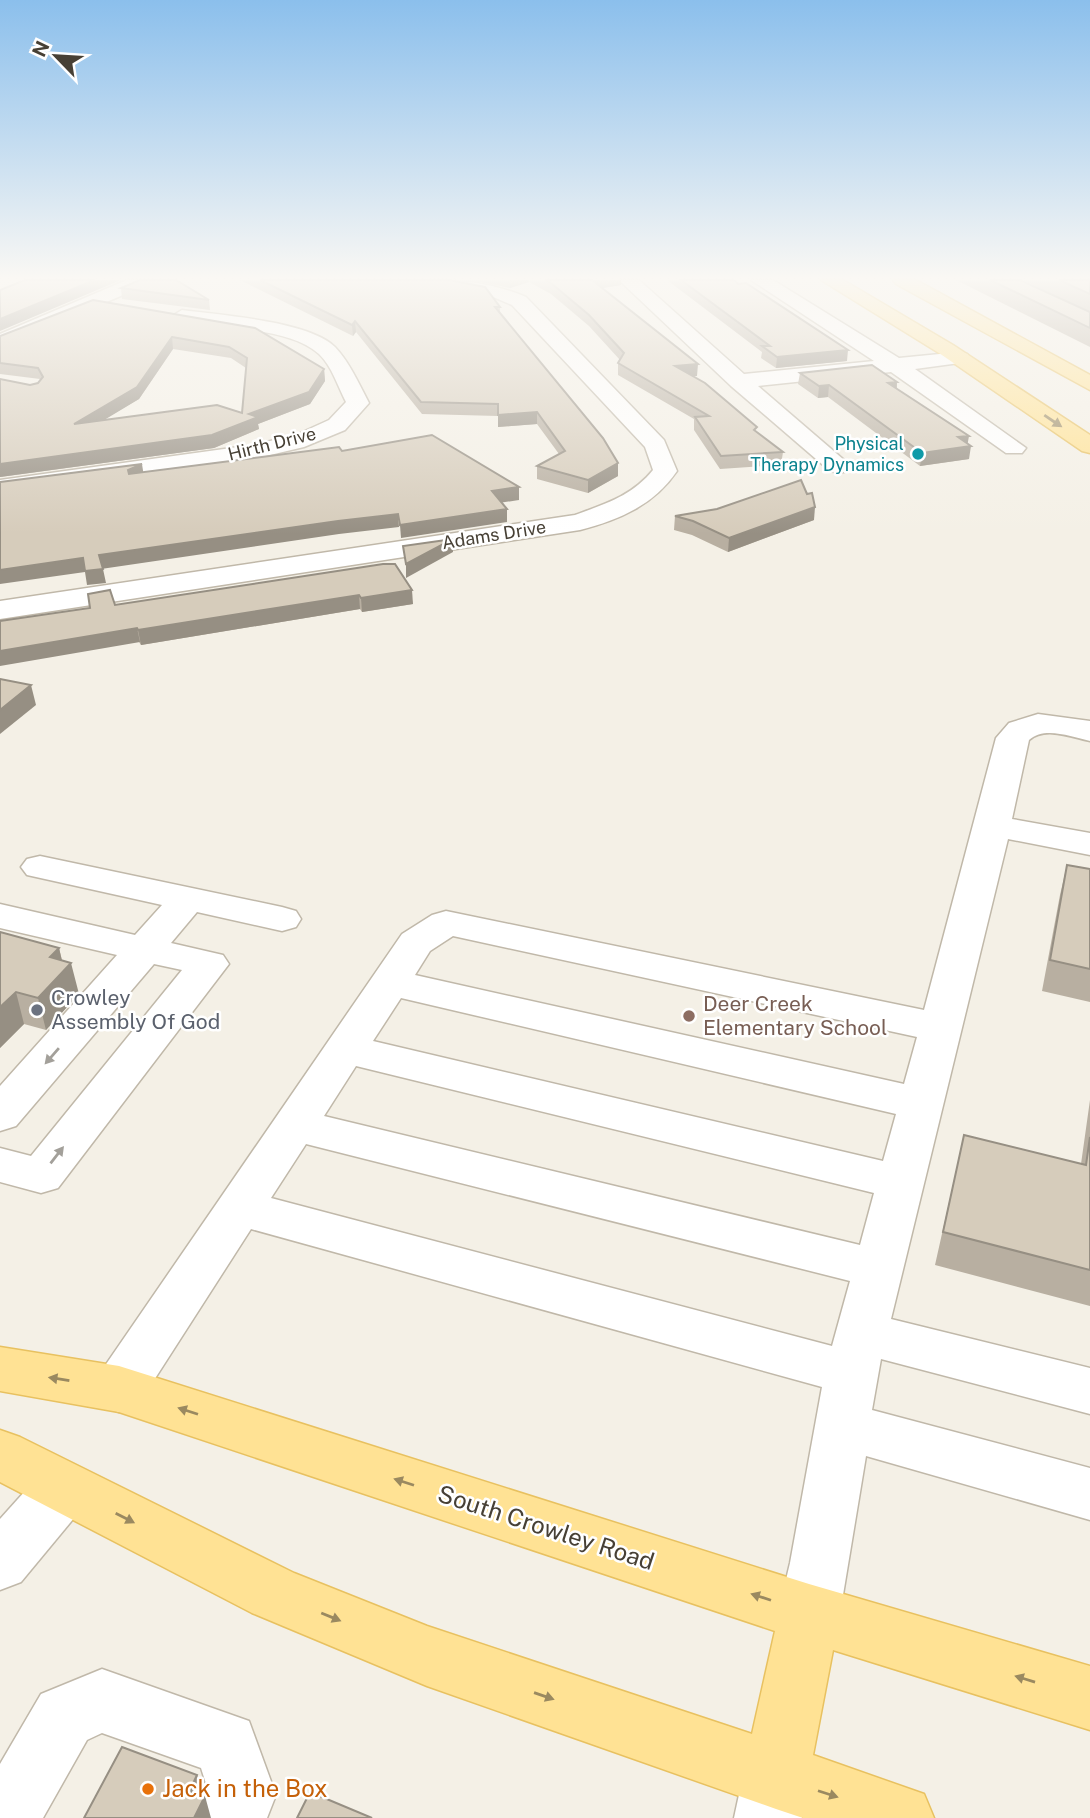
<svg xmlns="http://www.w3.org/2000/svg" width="1090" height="1818" font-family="'Public Sans',sans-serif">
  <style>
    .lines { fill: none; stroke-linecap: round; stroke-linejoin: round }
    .minor-casing { stroke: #c0b8a9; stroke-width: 3 }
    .major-casing { stroke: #e8c160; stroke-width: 3 }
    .minor { fill: #fff; fill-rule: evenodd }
    .major { fill: #ffe294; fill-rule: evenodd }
    .wall { fill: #b8afa1; fill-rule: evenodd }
    .shaded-wall { fill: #968f83 }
    .building { fill: #d6ccbb; stroke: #968f83; stroke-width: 2; fill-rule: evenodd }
    .oneway { fill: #9a8960 }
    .oneway2 { fill: #a3a09a }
    .culture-dot { fill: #0f9aa8; stroke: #fff; stroke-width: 2.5 }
    .worship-dot { fill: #6b7280; stroke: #fff; stroke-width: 2.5 }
    .education-dot { fill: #8d6e63; stroke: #fff; stroke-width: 2.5 }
    .food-dot { fill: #e8710a; stroke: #fff; stroke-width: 2.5 }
    .labels { text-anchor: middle; stroke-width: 5; stroke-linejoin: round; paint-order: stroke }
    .far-street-label { font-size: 18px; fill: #474035; stroke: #fff }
    .far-culture-label { font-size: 18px; fill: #0d838f; stroke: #fff; text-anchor: end }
    .worship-label { font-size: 21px; fill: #5b616d; stroke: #fff; text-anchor: start }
    .education-label { font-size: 21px; fill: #785e54; stroke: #fff; text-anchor: start }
    .near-street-label { font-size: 24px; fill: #474035; stroke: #fff }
    .near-food-label { font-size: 24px; fill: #c56008; stroke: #fff; text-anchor: start }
  </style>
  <rect width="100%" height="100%" fill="#f4f0e6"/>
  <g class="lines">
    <defs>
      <g id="minor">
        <path d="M127 280H152L149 284 0 347V334Z"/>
        <path d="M428 280C463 280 493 283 526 297L664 440 677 471C654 505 619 520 580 530L0 619V601L575 515C605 504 632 496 653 470L645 447 512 305 491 296 431 284Z"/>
        <path d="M619 280H639L744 374 874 361 751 280H773L899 358 960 352 967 354 970 358 967 362 915 369 1026 448 1022 453H1006L891 372 758 386 851 466 848 471 839 473 830 471 731 386Z"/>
        <path d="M182 310C219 315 309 321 335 347 350 363 359 384 369 403L345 430 304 447 253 459 0 494V480L253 445 296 435 329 420 346 402C338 387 332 366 319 354 287 325 216 330 175 320L172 316Z"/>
        <path d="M1038 714 1090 721V741C1071 737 1045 726 1029 740L1012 819 1090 833V855L1008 839 891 1319 1090 1368V1414L881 1359 872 1410 1090 1468V1520L866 1456 840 1613 831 1634 809 1642 787 1634 778 1613 790 1563 822 1387 251 1229 138 1405 119 1412 100 1405 92 1389 100 1373 402 934 432 915 446 911 924 1010 996 738 1009 723ZM453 936 917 1037 904 1084 415 975 430 951ZM401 998 896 1114 883 1161 373 1041ZM356 1066 874 1193 860 1245 324 1116ZM306 1144 850 1281 832 1346 271 1198Z"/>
        <path d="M40 856 282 907 296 911 301 919 296 927 282 931 197 912 171 943 223 955 229 964 58 1188 41 1193 0 1182V1148L31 1156 182 970 154 964 16 1126 0 1131V1086L117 955 0 928V904L135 935 162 905 27 875 21 867 27 859Z"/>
        <path d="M64 1463 84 1470 93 1488 84 1506 21 1582 0 1590V1519L44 1470Z"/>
        <path d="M102 1669 249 1721 276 1795 267 1818H198L209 1793 201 1768 102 1733 87 1740 43 1818H0V1764L41 1694Z"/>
        <path d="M776 1743 799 1753 809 1776 802 1818H734L743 1776 753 1753Z"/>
      </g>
      <g id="major">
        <path d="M821 280H843L953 345 1090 435V453L1082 451 939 353Z"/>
        <path d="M893 280H916L1090 375V390L896 284Z"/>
        <path d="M0 1347 119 1366 809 1584 1090 1666V1730L833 1650 813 1755 924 1794 934 1818H803L776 1809 427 1686 252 1613 0 1482V1430L20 1437 294 1573 427 1626 752 1734 775 1631 119 1412 0 1391Z"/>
      </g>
    </defs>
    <use href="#minor" class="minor-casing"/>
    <use href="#major" class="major-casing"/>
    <use href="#minor" class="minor"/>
    <use href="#major" class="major"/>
  </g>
  <g class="wall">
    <path d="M240 280H449L500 307V314L618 476 588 493 537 479V466L559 454 537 424 498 427V416L422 414 356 332 353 336Z"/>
    <path d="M470 280H621V285L602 288 697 376H693L756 432 783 452 781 465 720 469 694 430V419L618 375V363L620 360 589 326 551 294 529 282 510 288Z"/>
    <path d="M667 280H734L847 361 776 368 761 358 762 352Z"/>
    <path d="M956 280H1020L1070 303 1023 280H1090V347Z"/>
    <path d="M121 288 209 300 210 310 122 299Z"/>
    <path d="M93 300 324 369 325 381 310 404 258 424 259 429 214 448 0 477 30 385 38 383 40 379 0 374V336ZM173 349 231 358 246 368 242 413 103 420 139 399Z"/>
    <path d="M800 373 897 382V389L968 444 969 459 920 466 828 397 818 398 798 384Z"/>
    <path d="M807 494 814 520 728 552 692 535 674 530 675 516Z"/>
    <path d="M383 564 413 604 362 612 360 609 141 645 115 605Z"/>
    <path d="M1067 865 1090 869V1002L1042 991 1060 895Z"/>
    <path d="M0 932 59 948 62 960 79 994 46 1030 24 1024 0 1048Z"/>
    <path d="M1090 1100V1306L935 1265 964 1135 1081 1164Z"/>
  </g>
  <g class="shaded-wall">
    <path d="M95 280H121L0 331V319Z"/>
    <path d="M510 280H529V282L510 288Z"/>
    <path d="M591 280H621V285L591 290Z"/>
    <path d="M355 321 356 332 353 336 352 325Z"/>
    <path d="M172 337 173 349 139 399 76 437 74 424Z"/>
    <path d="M848 350 847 361 776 368 777 357Z"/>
    <path d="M698 364 697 376 675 378V366Z"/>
    <path d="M324 369 325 381 310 404 258 424 259 429 214 448 0 477V464L249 414Z"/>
    <path d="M897 382 896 394 888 383Z"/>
    <path d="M829 385 828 397 818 398 819 386Z"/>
    <path d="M537 412V424L498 427V415Z"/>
    <path d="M969 436 967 447 971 446 969 459 920 466 922 453 958 437Z"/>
    <path d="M618 463V476L588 493V480Z"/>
    <path d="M142 464 144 477 130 483 128 470Z"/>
    <path d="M519 487V500L492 504V491Z"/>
    <path d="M815 507 814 520 728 552 729 538Z"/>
    <path d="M507 509V522L401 538 400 525Z"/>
    <path d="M398 514 399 527 339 534 101 569 99 555 338 521Z"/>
    <path d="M453 539V552L406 578V564Z"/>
    <path d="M83 558 103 569 106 583 87 585 85 572 0 584V570Z"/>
    <path d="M412 590 413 604 362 612 361 598Z"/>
    <path d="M359 595 360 609 141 645 138 630Z"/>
    <path d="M137 628 140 642 0 666V651Z"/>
    <path d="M31 685 36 705 0 734V710Z"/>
    <path d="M59 948 64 970 71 963 79 994 46 1030 38 998 50 957Z"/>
    <path d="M16 992 24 1024 0 1048V1007Z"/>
    <path d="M197 1775 203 1799 205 1796 211 1818H194L188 1794Z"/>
  </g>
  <g class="building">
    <path d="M25 280H95L0 319V290Z"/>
    <path d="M140 280H176L209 300 121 288Z"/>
    <path d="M260 280H449L485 287 500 307H495L603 438 618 463 588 480 537 466 565 451 537 412 498 415V404L421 402 355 321 352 325Z"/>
    <path d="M545 280H592L698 364 675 366 705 383 757 427 754 430 783 452 721 456 695 417 709 416 618 363 624 353 589 315 551 283Z"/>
    <path d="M681 280H734L738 284 746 283 848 350 777 357 762 346H770Z"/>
    <path d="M990 280H1020L1090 312V328Z"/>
    <path d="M1059 280H1090V294Z"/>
    <path d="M93 300 255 328 324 369 309 392 249 414 258 417 212 435 0 464V379L30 385 38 383 43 377 38 368 0 363V336ZM172 337 229 347 247 358 242 413 217 405 74 424 137 387Z"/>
    <path d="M872 365 897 382 888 383 969 436 958 437 971 446 922 453 829 385 819 386 800 373Z"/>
    <path d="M432 435 519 487 492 491 507 509 400 525 398 514 338 521 99 555 103 569 85 571 83 558 0 570V482L142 464 128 470 129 474 339 447 342 451Z"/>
    <path d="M801 480 807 494 812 493 815 507 729 538 693 521 675 516 717 509Z"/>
    <path d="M453 539 406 564 403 546Z"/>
    <path d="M383 564H395L412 590 361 598 359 595 138 630 137 628 0 651V621L90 608 88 594 110 590 115 605Z"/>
    <path d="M0 679 31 685 0 710Z"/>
    <path d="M1067 865 1090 869V969L1050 960Z"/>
    <path d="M0 932 59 948 50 957 71 963 38 998 16 992 0 1007Z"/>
    <path d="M964 1135 1086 1165 1090 1137V1270L943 1232Z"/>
    <path d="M122 1747 197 1775 188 1794 205 1796 194 1818H84Z"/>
    <path d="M310 1792 372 1818H297Z"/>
  </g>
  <defs><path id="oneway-solid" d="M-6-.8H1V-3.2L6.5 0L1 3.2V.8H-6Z" transform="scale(1.75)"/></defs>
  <g class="oneway">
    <use href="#oneway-solid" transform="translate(1053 421) rotate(34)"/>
    <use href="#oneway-solid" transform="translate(59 1379) rotate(-171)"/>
    <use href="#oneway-solid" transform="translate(188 1411) rotate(-162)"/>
    <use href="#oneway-solid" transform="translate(404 1482) rotate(-162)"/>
    <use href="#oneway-solid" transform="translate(125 1518) rotate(27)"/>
    <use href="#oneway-solid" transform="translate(761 1597) rotate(-162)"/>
    <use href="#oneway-solid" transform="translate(331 1617) rotate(22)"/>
    <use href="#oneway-solid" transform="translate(1025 1679) rotate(-163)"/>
    <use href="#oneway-solid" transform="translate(544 1696) rotate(19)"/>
    <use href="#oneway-solid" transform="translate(828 1794) rotate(18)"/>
  </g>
  <g class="oneway2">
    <use href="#oneway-solid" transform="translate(52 1056) rotate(131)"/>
    <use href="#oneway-solid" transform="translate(57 1155) rotate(-52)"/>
  </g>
  <linearGradient id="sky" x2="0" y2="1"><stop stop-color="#8bbfec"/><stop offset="0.52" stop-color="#faf8f4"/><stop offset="1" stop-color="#faf8f4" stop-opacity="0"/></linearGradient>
  <rect width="1090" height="534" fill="url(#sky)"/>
  <circle class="culture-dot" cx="918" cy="454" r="7"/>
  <circle class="worship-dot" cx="37" cy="1010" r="7"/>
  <circle class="education-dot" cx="689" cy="1016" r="7"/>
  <circle class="food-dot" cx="148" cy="1789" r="7"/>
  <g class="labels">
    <g class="far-street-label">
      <text transform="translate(272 444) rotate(-14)" y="6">Hirth Drive</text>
      <text transform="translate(494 535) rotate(-9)" y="6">Adams Drive</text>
    </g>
    <g class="far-culture-label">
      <text x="904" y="450">Physical<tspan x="904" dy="21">Therapy Dynamics</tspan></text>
    </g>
    <g class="worship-label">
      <text x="51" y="1005">Crowley<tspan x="51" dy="24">Assembly Of God</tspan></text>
    </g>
    <g class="education-label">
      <text x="703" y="1011">Deer Creek<tspan x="703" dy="24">Elementary School</tspan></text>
    </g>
    <g class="near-street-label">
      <text transform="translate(546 1528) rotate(18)" y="8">South Crowley Road</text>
    </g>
    <g class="near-food-label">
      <text x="162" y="1797">Jack in the Box</text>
    </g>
  </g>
  <g transform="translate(56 56) rotate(295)" stroke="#ffffff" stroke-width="5" paint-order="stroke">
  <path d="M0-5L12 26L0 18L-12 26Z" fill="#474035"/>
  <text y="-10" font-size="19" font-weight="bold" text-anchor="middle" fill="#474035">N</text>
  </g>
</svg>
